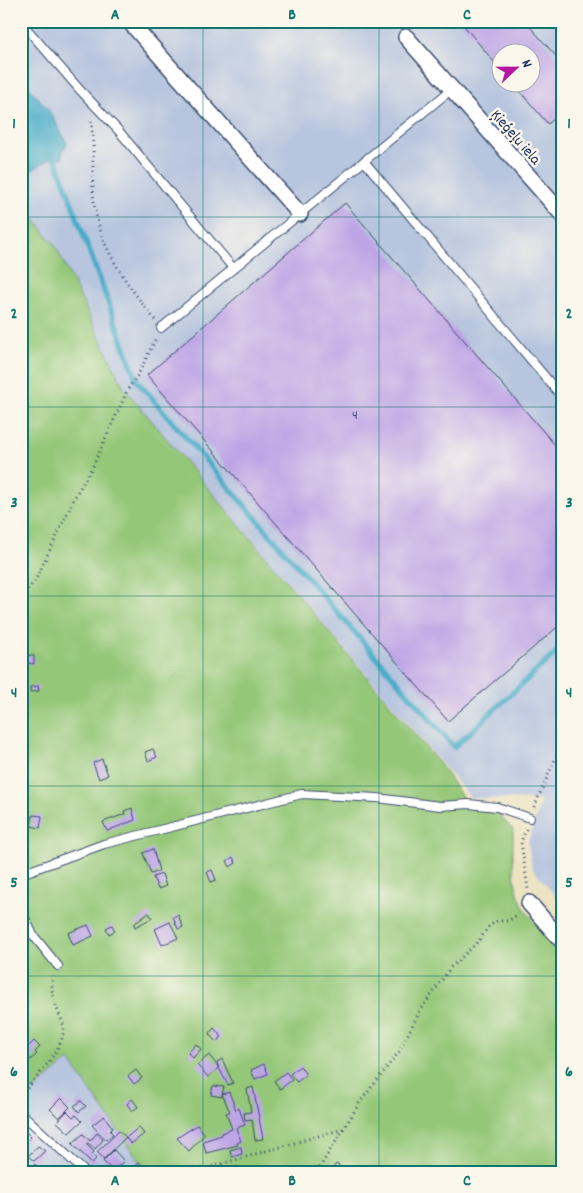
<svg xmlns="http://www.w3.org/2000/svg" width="583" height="1193" font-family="Dekko,sans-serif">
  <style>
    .industrial { fill: #b7c5de; fill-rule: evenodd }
    .green { fill: #94c778; stroke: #587b6b }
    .water { fill: #48abc8; stroke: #326d93 }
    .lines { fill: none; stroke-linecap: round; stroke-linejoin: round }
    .stream { stroke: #48abc8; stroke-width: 5.5 }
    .building { fill: #bda5e5 }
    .lane-casing { stroke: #3a4a6d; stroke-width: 10 }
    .street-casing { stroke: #3a4a6d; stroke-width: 18 }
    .path { stroke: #3a4a6d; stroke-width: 3; stroke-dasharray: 1 4; stroke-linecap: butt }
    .lane { stroke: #fff; stroke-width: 8 }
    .street { stroke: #fff; stroke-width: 15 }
    .grid { fill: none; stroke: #0f766e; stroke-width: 1; stroke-opacity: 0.55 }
    .labels { text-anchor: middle; stroke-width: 5; stroke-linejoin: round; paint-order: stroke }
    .number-label { font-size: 14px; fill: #444c80 }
    .street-label { font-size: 16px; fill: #1b2f5e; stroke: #fbf7ec }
    .neatline { fill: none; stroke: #0f766e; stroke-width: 2 }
    .grid-label { font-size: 16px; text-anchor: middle; font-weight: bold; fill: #0f766e }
  </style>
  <rect width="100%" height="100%" fill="#fbf7ec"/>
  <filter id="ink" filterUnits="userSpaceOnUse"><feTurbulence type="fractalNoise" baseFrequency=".02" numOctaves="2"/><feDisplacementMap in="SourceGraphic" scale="10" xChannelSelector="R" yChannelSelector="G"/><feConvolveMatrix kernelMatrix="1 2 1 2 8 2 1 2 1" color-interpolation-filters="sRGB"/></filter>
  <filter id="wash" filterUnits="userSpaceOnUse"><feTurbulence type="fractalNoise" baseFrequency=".0096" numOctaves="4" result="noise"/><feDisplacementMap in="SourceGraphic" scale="20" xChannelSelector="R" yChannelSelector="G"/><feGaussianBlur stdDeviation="1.12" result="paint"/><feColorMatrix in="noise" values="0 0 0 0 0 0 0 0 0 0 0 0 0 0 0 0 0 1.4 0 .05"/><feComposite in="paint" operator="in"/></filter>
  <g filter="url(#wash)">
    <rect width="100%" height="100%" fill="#ebe3c2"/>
    <g class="industrial">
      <path d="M21 21H562V903L532 868 528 842 541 800 471 798 124 388 56 247 21 202ZM500 52H530V82H500Z"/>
      <path d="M69 1060 147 1172H21V1087L31 1093Z"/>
    </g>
    <path class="green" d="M21 202 56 247 124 388 440 764 469 807 498 813 513 830C513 859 511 889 528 914 537 926 552 936 562 947V1172H147L69 1060 30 1093 21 1087Z"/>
    <path class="water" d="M21 78 48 109 67 143 62 152 63 158 49 159 28 173 21 171Z"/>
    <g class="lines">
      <path class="stream" d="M56 160 137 381 454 747 562 647"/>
    </g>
    <g id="blocks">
      <g class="building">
        <path d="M460 21H525L562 63V112L548 124 512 82H530V52H500V69Z"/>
        <path d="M345 203 562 453V623L448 721 147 375Z"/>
        <path d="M26 655 34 656V664L26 663Z"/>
        <path d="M38 686 39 691 30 692V687Z"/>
        <path d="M26 698 27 706 21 710V699Z"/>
        <path d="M153 749 157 757 148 761 145 752Z"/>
        <path d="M102 759 108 775 99 779 93 763Z"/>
        <path d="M132 808 135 820 107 831 103 822 125 814 124 811Z"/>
        <path d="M33 815 42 816 40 828 31 826Z"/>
        <path d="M153 849 159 871 151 874 143 853Z"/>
        <path d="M233 857 236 863 230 867 227 861Z"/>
        <path d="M212 870 216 880 211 882 207 872Z"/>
        <path d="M162 874 166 886 158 889 153 877Z"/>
        <path d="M149 913 152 918 135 927 134 924Z"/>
        <path d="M178 915 183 927 178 929 173 917Z"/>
        <path d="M170 922 178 938 162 945 155 929Z"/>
        <path d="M88 925 93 936 73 945 68 933Z"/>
        <path d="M112 925 115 931 109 934 106 928Z"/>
        <path d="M214 1028 222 1037 216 1042 209 1034Z"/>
        <path d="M34 1041 40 1047 35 1052 37 1054 21 1068V1054Z"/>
        <path d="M196 1044 201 1049 193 1058 188 1053Z"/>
        <path d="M209 1055 219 1068 217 1062 222 1059 233 1083 228 1085 219 1068 208 1077 197 1065Z"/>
        <path d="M264 1064 268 1074 255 1079 251 1070Z"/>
        <path d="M300 1066 306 1075 297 1082 290 1074Z"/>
        <path d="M136 1070 142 1078 134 1084 128 1076Z"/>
        <path d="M286 1072 292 1080 280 1089 274 1081Z"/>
        <path d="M213 1086 224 1087 222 1094 229 1092 236 1110 239 1108 245 1125 236 1128 241 1141 237 1143 238 1145 206 1153 203 1141 222 1135 221 1133 232 1129 226 1113 230 1112 222 1094V1097L211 1095Z"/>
        <path d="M253 1087 263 1139 255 1140 252 1119 245 1120 244 1113 251 1112 247 1089Z"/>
        <path d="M61 1098 70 1107 59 1118 50 1109Z"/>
        <path d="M132 1099 138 1107 132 1111 127 1104Z"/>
        <path d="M81 1101 86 1106 79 1112 74 1106Z"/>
        <path d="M67 1111 73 1117 76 1115 82 1121 69 1133 57 1122Z"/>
        <path d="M104 1116 113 1128 110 1131 113 1134 106 1140 92 1125Z"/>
        <path d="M197 1125 205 1134 189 1151 177 1138Z"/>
        <path d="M139 1127 144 1134 131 1144 126 1138Z"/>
        <path d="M25 1131 31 1137 21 1147V1135Z"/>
        <path d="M119 1131 126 1137 104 1159 97 1152Z"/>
        <path d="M97 1133 103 1140 95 1149 88 1143 86 1144 94 1152 92 1154 96 1159 92 1163 72 1144 83 1134 90 1141Z"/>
        <path d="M38 1146 45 1151 34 1161 28 1156Z"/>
        <path d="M241 1147 242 1154 232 1157 230 1150Z"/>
        <path d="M114 1150 124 1161 113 1171 103 1161Z"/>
        <path d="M139 1162 146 1172H135L132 1168Z"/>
        <path d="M35 1164 41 1170 39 1172H27Z"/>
        <path d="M336 1164 342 1168 339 1172H330Z"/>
        <path d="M237 1166 240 1172H224Z"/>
      </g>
    </g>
  </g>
  <g filter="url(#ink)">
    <use href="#blocks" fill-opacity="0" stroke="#3a4a6d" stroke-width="1"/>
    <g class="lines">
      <defs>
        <g id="lane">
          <path d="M21 22 80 90 118 130 233 268"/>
          <path d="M364 161 562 397"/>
          <path d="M161 328 452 89"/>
          <path d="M21 874 104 844 302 794 377 798 440 806 469 804 497 807 530 818"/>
          <path d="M21 910 33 935 58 966"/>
          <path d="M21 1113 85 1172"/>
        </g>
        <g id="street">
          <path d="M129 21 300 214"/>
          <path d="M406 37 562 214"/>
          <path d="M529 903 562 941"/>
        </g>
      </defs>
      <use href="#lane" class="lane-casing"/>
      <use href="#street" class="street-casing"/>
      <g class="path">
        <path d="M91 121C95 144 92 167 93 190 95 243 124 280 155 320"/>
        <path d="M21 597 35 581 77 493 93 466 128 389 138 375 156 338"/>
        <path d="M534 807 562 744"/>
        <path d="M526 829 521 842 528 889"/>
        <path d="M21 1096C34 1079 69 1045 63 1024 57 1007 49 994 53 976"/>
        <path d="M193 1172 343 1129"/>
        <path d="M317 1172 360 1102 398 1053 420 1011 451 967 478 942 489 926 497 921H508L519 914"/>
      </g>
      <use href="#lane" class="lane"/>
      <use href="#street" class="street"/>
    </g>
  </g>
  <path class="grid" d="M203 21V1172M379 21V1172M21 217H562M21 407H562M21 596H562M21 786H562M21 976H562"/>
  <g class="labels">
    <g class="number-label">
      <text x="355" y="419">4</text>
    </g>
    <g class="street-label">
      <text transform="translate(517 136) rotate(49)" y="6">Ķieģeļu iela</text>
    </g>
  </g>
  <rect width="583" height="1193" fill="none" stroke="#fbf7ec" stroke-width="55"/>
  <g transform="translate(516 68) rotate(68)"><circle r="24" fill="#fbf7ec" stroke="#a1a7b3"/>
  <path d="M0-4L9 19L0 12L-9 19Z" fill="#b5179e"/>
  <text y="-8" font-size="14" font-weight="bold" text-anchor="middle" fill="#1b2f5e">N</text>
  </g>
  <rect x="28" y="28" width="528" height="1138" class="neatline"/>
  <g class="grid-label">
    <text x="115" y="19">A</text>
    <text x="292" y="19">B</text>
    <text x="467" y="19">C</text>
    <text x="14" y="128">1</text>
    <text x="569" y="128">1</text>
    <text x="14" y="318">2</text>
    <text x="569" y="318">2</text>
    <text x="14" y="507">3</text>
    <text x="569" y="507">3</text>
    <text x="14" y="697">4</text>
    <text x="569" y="697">4</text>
    <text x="14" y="887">5</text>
    <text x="569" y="887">5</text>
    <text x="14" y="1076">6</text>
    <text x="569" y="1076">6</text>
    <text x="115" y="1185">A</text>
    <text x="292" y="1185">B</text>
    <text x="467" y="1185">C</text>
  </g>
</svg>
